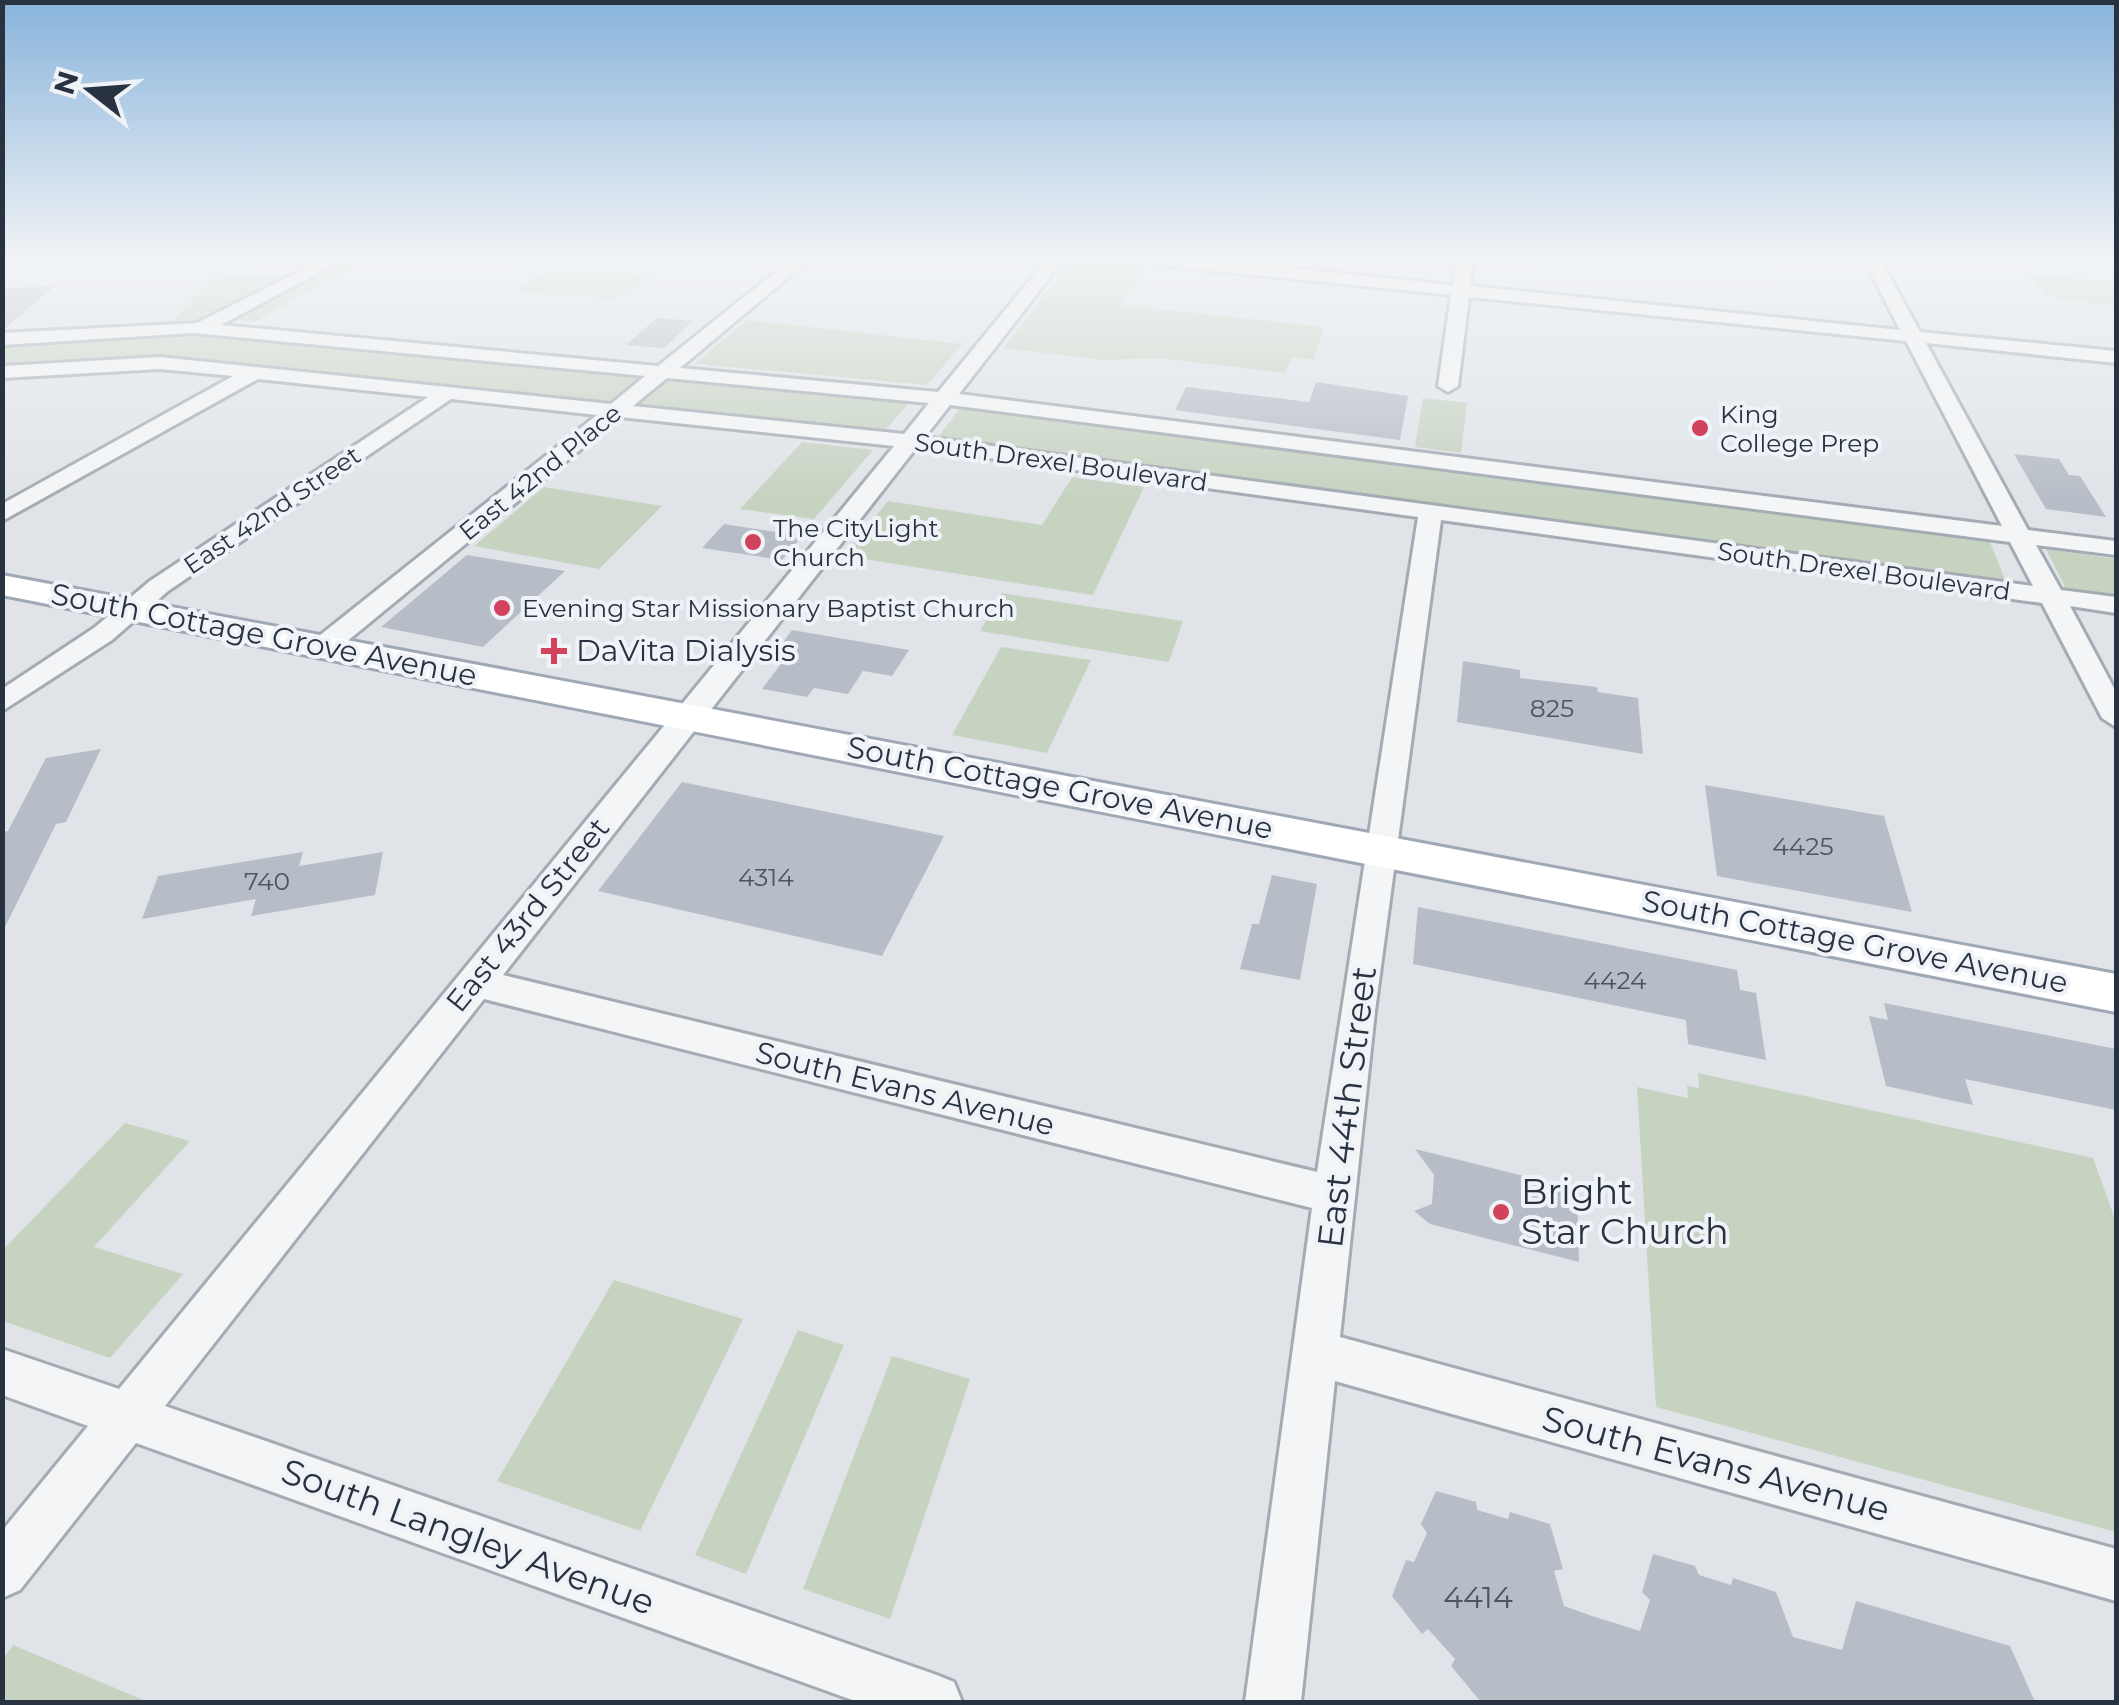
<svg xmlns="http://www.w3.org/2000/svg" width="2119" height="1705" font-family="Montserrat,sans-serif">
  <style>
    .green { fill: #c6d3c1 }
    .building { fill: #b7bdc6 }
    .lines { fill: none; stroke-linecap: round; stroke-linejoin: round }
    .minor-casing { stroke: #a5abb3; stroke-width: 6 }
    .major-casing { stroke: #9fa9b5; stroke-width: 6 }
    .minor { fill: #f3f5f7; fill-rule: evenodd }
    .major { fill: #fff; fill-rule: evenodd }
    .poi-dot { fill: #d1425d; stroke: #eff3f7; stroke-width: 4 }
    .labels { text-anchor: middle; stroke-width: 8; stroke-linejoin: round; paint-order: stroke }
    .far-poi-label { font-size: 25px; fill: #283241; stroke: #eff3f7; text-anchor: start }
    .far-street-label { font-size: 25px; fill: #283241; stroke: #eff3f7 }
    .number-label { font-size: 25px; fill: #4c5562 }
    .street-label { font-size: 30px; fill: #283241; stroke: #eff3f7 }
    .poi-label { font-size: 30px; fill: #283241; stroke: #eff3f7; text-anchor: start }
    .near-number-label { font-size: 30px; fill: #4c5562 }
    .near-street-label { font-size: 35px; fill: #283241; stroke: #eff3f7 }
    .near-poi-label { font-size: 35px; fill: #283241; stroke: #eff3f7; text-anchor: start }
  </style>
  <rect width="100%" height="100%" fill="#e0e4e9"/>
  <g class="green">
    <path d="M344 259H370L254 322 224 319Z"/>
    <path d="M1073 260 1145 267 1121 305 1324 327 1314 360 1292 357 1285 373 1159 358 1104 360 1003 348Z"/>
    <path d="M544 272 652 274 626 295 612 299 515 291Z"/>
    <path d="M295 274 203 319 172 321 211 279Z"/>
    <path d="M2028 274 2116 282V306L2045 296Z"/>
    <path d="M747 320 962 344 927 385 695 364Z"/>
    <path d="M162 335H206L643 376 610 403 164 358 3 367V343Z"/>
    <path d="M667 379 909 403 885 430 635 406Z"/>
    <path d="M1423 398 1467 403 1461 453 1415 447Z"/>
    <path d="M961 407 1990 542 2006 582 938 437Z"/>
    <path d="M802 442 873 450 814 519 740 509Z"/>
    <path d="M1072 477 1144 487 1093 595 844 556 888 501 1042 525Z"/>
    <path d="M544 487 662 506 599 569 474 546Z"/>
    <path d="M2046 549 2116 559V597L2067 591Z"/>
    <path d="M1002 593 1183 621 1169 662 980 631Z"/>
    <path d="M1001 647 1091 660 1047 753 952 735Z"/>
    <path d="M1698 1073 2093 1158 2116 1222V1532L1656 1407 1637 1087 1688 1098 1687 1086 1699 1088Z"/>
    <path d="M125 1123 190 1141 94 1247 183 1274 110 1358 3 1321V1250Z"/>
    <path d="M614 1280 743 1319 640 1531 497 1481Z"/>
    <path d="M798 1330 844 1345 746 1574 695 1555Z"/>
    <path d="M892 1356 970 1379 890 1619 803 1589Z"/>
    <path d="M13 1645 148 1702H3V1659Z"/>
  </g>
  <g class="building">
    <path d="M55 286 4 329H2V288Z"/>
    <path d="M657 318 693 321 664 348 626 345Z"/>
    <path d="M1316 382 1408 396 1400 440 1175 410 1186 387 1309 402Z"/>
    <path d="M2014 454 2059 459 2069 475 2080 476 2106 517 2046 509Z"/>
    <path d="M724 524 802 536 782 560 702 548Z"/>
    <path d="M467 555 565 571 483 647 381 627Z"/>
    <path d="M792 630 909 650 892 676 863 671 848 694 814 688 807 697 762 689 780 665 768 663Z"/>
    <path d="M1463 661 1520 670V678L1597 687 1598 692 1638 698 1643 754 1457 722Z"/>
    <path d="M101 749 66 822 56 824 2 933V832L8 831 46 758Z"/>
    <path d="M682 782 944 836 882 956 598 891Z"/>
    <path d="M1705 785 1884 816 1912 912 1717 876Z"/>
    <path d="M303 852 299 866 383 852 375 895 251 916 256 899 142 919 158 876Z"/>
    <path d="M1272 875 1317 884 1300 980 1240 969 1252 924H1259Z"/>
    <path d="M1418 907 1737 970 1740 990 1756 993 1766 1060 1688 1044 1686 1020 1413 964Z"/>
    <path d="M1884 1003 2116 1049V1110L1965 1079 1973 1105 1886 1086 1869 1016 1888 1020Z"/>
    <path d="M1415 1149 1577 1189 1579 1262 1430 1224 1414 1211 1432 1204 1434 1175Z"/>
    <path d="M1436 1491 1476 1502 1477 1510 1508 1519 1510 1512 1550 1524 1563 1569 1554 1571 1564 1606 1592 1616 1640 1631 1650 1600 1642 1592 1653 1554 1695 1566 1699 1575 1731 1585 1733 1578 1776 1592 1793 1637 1842 1650 1856 1601 2010 1646 2035 1702H1481L1451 1666 1455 1659 1428 1629 1422 1634 1392 1596 1406 1560 1414 1562 1427 1533 1421 1524Z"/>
  </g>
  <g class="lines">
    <defs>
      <path id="minor" d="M324 259H345L221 325 658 366 792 259H810L680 368 938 392 1047 259H1064L959 394 2002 526 1906 341 1469 297 1458 386 1448 392 1438 386 1451 295 1148 264 1140 259H1199L1453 285 1457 259H1473L1470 286 1900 330 1864 259H1880L1920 332 2116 351V363L1926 343 2028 530 2116 541V555L2036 545 2061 590 2116 597V613L2070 606 2116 692V727L2102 718 2042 603 1441 520 1375 1011 1340 1337 2116 1549V1601L1335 1381 1301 1702H1245L1312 1208 484 999 165 1406 934 1674 954 1682 962 1702H858L136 1443 20 1590 2 1598V1531L88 1426 2 1395V1349L119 1389 894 446 620 417 334 652H314L311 646 314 640 597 415 451 399 168 591 112 640 2 711V689L94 628 150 581 428 397 258 379 2 521V504L233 376 160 369 2 378V366L160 357 611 404 645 376 193 333 2 345V333L197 323ZM667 378 929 403 904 434 633 406ZM950 405 2010 542 2033 586 925 437ZM916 448 1418 517 1317 1172 503 975Z"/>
      <path id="major" d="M2 575 2116 974V1012L2 595Z"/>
    </defs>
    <use href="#minor" class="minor-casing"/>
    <use href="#major" class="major-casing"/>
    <use href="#minor" class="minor"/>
    <use href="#major" class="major"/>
  </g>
  <linearGradient id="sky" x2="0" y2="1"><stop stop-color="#89b4dc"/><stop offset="0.52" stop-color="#f1f3f5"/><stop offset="1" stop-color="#f1f3f5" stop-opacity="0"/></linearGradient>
  <rect width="2119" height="498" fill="url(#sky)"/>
  <g class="poi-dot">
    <circle cx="1700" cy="428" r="10"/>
    <circle cx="753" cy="542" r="10"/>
    <circle cx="502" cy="608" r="10"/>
    <path d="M549 636h10v10h10v10h-10v10h-10v-10h-10v-10h10z"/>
    <circle cx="1501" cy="1212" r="10"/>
  </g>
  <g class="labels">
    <g class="far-poi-label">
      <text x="1720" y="423">King<tspan x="1720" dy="29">College Prep</tspan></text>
      <text x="773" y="537">The CityLight<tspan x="773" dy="29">Church</tspan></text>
      <text x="522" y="617">Evening Star Missionary Baptist Church</text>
    </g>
    <g class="far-street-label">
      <text transform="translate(1061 462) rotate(8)" y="9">South Drexel Boulevard</text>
      <text transform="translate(540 472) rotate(-39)" y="9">East 42nd Place</text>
      <text transform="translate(272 510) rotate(-34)" y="9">East 42nd Street</text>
      <text transform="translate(1864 571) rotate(8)" y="9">South Drexel Boulevard</text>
    </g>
    <g class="number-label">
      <text x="1552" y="717">825</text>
      <text x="1803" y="855">4425</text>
      <text x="766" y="886">4314</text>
      <text x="267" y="890">740</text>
      <text x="1615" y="989">4424</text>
    </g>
    <g class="street-label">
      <text transform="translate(264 635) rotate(11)" y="10">South Cottage Grove Avenue</text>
      <text transform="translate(1060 788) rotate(11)" y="10">South Cottage Grove Avenue</text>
      <text transform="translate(528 915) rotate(-51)" y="10">East 43rd Street</text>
      <text transform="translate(1855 942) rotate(11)" y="10">South Cottage Grove Avenue</text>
      <text transform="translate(905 1089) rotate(14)" y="10">South Evans Avenue</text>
    </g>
    <g class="poi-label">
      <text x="576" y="661">DaVita Dialysis</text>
    </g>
    <g class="near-number-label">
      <text x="1478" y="1608">4414</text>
    </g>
    <g class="near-street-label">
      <text transform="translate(1347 1107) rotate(-83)" y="12">East 44th Street</text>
      <text transform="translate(1716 1464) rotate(15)" y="12">South Evans Avenue</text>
      <text transform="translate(468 1537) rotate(20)" y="12">South Langley Avenue</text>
    </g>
    <g class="near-poi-label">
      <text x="1521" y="1204">Bright<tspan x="1521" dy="40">Star Church</tspan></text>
    </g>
  </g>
  <rect width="2119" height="1705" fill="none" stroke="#283241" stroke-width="10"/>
  <g transform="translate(90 90) rotate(287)" stroke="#eff3f7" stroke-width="8" paint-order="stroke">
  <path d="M0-8L18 38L0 25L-18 38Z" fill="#283241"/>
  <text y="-15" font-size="28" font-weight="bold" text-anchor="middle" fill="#283241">N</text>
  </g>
</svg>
